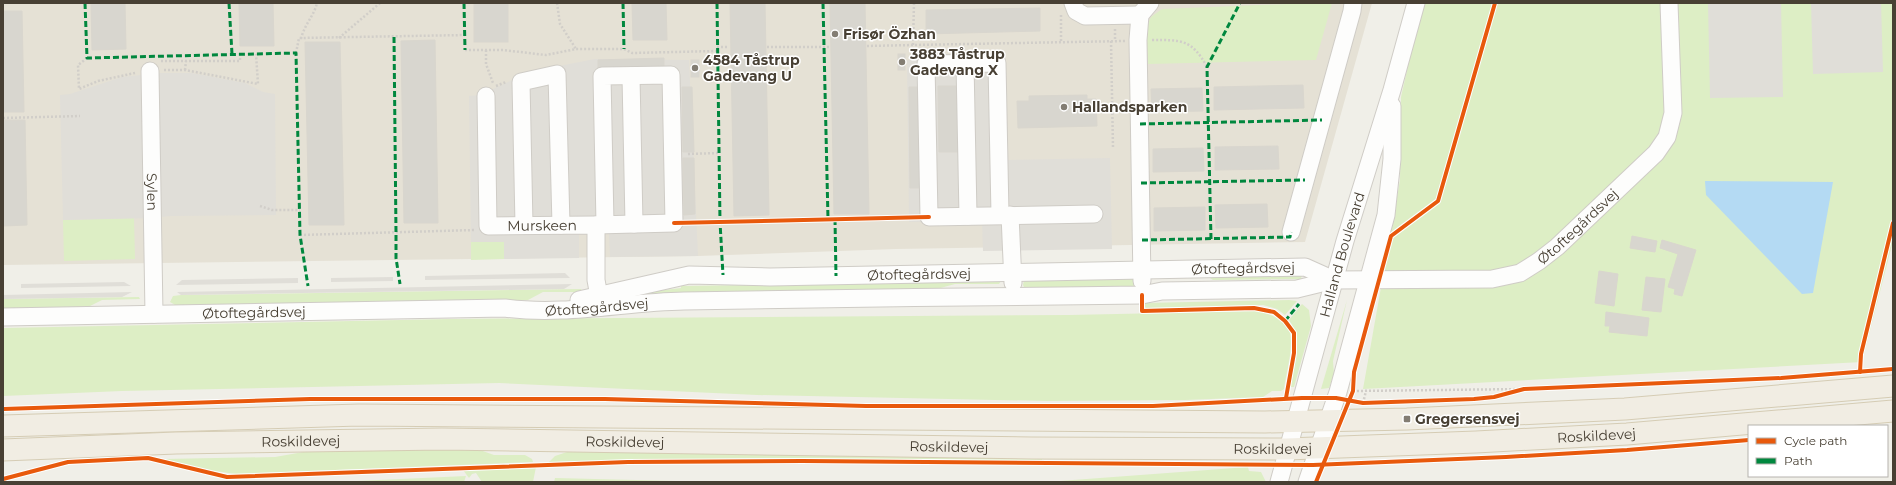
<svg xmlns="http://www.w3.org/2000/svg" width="1896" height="485" font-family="Montserrat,sans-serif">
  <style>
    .residential { fill: #e5e1d5 }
    .green { fill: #ddeec5 }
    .parking { fill: #e0ded8 }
    .water { fill: #b4daf3 }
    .building { fill: #d8d6cf; stroke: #d9d6ce }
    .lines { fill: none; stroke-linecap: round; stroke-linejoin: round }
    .minor-casing { stroke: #cfccc6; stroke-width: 19 }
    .major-casing { stroke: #d5ccb4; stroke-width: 23 }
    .path { stroke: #d1cec9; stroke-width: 2.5; stroke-dasharray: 2 2; stroke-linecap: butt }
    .minor { stroke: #fdfdfc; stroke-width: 17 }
    .major { stroke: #f1ede3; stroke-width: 21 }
    .quiet { stroke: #00873e; stroke-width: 3; stroke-dasharray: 6 3; stroke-linecap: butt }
    .cycleway-casing { stroke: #fff; stroke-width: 6 }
    .cycleway { stroke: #e8590c; stroke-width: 4 }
    .poi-dot { fill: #837d73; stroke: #fff; stroke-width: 1.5 }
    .labels { text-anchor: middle; stroke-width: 3; stroke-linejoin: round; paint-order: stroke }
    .poi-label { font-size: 14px; font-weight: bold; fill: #484034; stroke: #fff; text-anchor: start }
    .street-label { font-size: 14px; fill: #484034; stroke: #fff }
  </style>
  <rect width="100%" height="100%" fill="#f0efe8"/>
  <path class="residential" d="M3 3H1372L1305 242 896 249 698 256 3 265Z"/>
  <g class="green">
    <path d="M1312 3H1332L1316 60 1148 64 1146 28 1151 17 1162 9Z"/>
    <path d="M1422 3H1893V241L1862 362 1363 389 1400 180 1401 97Z"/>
    <path d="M134 218 135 259 64 261 63 220Z"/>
    <path d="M471 242H504V259L471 260Z"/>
    <path d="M1302 274 1301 279 1213 280 1210 278 1211 276Z"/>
    <path d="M1131 278 1134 279 1136 284 1132 288 1025 289 1023 285 1024 280Z"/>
    <path d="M1001 281 999 284H955L933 290 651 298 622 295 681 288V286Z"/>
    <path d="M581 289 582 291 580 292H543L528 300 177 306 170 302 173 296 181 295Z"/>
    <path d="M139 297 140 299 102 300 86 308 3 310V299Z"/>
    <path d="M1289 300 1297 301 1285 315 1277 309 1263 305 1146 308 1144 306V303Z"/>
    <path d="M1347 300 1333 361 1334 374 1329 388 1321 389Z"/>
    <path d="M1302 304 1309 310 1311 326 1294 387H1290C1295 365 1303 339 1289 320Z"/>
    <path d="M1260 311C1268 314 1278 317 1285 323 1298 336 1286 372 1284 389L1281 391H1272L1263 397 1185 400 1047 401 757 395 499 383 122 391 3 396V328L450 319 1069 315Z"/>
    <path d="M326 448 477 449 494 455H525L532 459 533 462 236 474 208 470 163 459 275 457Z"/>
    <path d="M573 450 1011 455 1042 459V461L764 458 549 462 555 456Z"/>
    <path d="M536 467 533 482H482L476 473 472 474 469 478 463 470Z"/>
    <path d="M1248 467 1249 471 1261 472 1266 482H1046Z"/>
    <path d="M466 476 464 482H335Z"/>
    <path d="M555 478 717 482H554Z"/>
  </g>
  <g class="parking">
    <path d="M1708 3H1781L1783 97 1710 98Z"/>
    <path d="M1811 3H1881L1883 72 1813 74Z"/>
    <path d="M1005 58 1007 160 1110 158 1112 249 983 251 982 221 909 222 907 60Z"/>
    <path d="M595 59 689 60 698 256 610 257 609 234H579V258L504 259V242H471L469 96 481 95 514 79 559 66Z"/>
    <path d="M161 73H192L245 83 263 92 275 94 276 215 170 216 154 218 63 220 60 95 70 94 122 77Z"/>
    <path d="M565 273 570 278 425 280V276Z"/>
    <path d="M393 277V281L331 282V278Z"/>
    <path d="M298 278V283L176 285 182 280Z"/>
    <path d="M124 282 131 286 21 288V284Z"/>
    <path d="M572 284 564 289 181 295 177 292Z"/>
    <path d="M132 292 122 297 3 299V295Z"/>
  </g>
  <path class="water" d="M1705 181 1833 182 1813 293 1802 294 1706 195Z"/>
  <g class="building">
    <path d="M91 3H125L126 49 92 50Z"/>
    <path d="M239 3H273L274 46H240Z"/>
    <rect x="474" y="3" width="34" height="39"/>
    <path d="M632 3H666L667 40H633Z"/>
    <path d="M730 3H765L769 215 734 216Z"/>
    <path d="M830 3H865L869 214H834Z"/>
    <path d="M1040 8V31L926 34V10Z"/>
    <path d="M3 11H22L24 112H3Z"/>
    <path d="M435 40 438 223H404L401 41Z"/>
    <path d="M305 42H340L344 225H309Z"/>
    <rect x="898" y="54" width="7" height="16"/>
    <path d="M664 58V69L598 71V60Z"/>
    <rect x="691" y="60" width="8" height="17"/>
    <path d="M1303 85 1304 108 1214 110V87Z"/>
    <path d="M938 86H960L961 152H939Z"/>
    <path d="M682 87H692L694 152H683Z"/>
    <path d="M909 87H919L921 188H910Z"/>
    <path d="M1202 88 1203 111 1152 112 1151 89Z"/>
    <path d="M1087 95V99H1096L1097 126 1018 128 1017 101H1029V96Z"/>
    <path d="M3 120H25L27 225 3 226Z"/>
    <path d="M1278 146 1279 169 1215 170V147Z"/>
    <path d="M1203 148 1204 171 1153 172V149Z"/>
    <path d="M683 158H694L695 214 684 215Z"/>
    <path d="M1267 204 1268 227 1216 228 1215 205Z"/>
    <path d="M1205 207V230L1154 231V208Z"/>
    <path d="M1632 236 1657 241 1655 252 1630 248Z"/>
    <path d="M1662 240 1696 250 1682 296 1674 294 1675 289 1668 287 1678 254 1660 248Z"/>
    <path d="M1599 271 1618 274 1614 306 1595 303Z"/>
    <path d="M1646 277 1665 279 1661 312 1642 310Z"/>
    <path d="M1606 312 1649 318 1647 336 1609 332 1610 326H1605Z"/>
  </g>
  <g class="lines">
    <defs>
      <g id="minor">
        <path d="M1073 3 1076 11 1085 16 1140 15"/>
        <path d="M965 63 968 216"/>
        <path id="s1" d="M150 71 154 314"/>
        <path d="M631 76 634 224"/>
        <path id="s2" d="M486 96 488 226 596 225V280L601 307"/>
        <path d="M1000 215 997 63 926 64 929 217 1094 214"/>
        <path d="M1010 215 1013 283"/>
        <path d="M524 225 521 82 557 74 561 225"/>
        <path d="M596 225 674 223 671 75 602 76 605 224"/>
        <path d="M1291 232 1352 11 1353 3"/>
        <path d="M1142 281 1138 40 1140 15 1150 3"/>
        <path id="s3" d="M579 300 689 275 770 277 1305 267 1334 280"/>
        <path id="s4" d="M3 317 505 308C565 316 624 302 684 301 837 299 989 296 1142 295L1162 291 1297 289 1334 280 1492 279 1520 273 1539 261 1557 247 1656 153 1667 137 1673 113 1669 3"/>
        <path id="s5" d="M1279 482 1345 241 1392 90 1416 3"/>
        <path d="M1307 482 1338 392 1386 215 1392 159V106"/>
      </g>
      <g id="major">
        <path d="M3 426 359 415 1265 422 1407 419 1625 409 1893 386"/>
        <path id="s6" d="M3 450 176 443 442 439 1031 448 1287 449 1476 442 1627 434 1893 411"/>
      </g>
    </defs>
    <use href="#minor" class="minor-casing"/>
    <use href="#major" class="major-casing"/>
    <g class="path">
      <path d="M557 3 560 24 576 49"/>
      <path d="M914 3 913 45 1125 41"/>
      <path d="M1061 15V42"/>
      <path d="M1115 29V41"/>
      <path d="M339 38 380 3"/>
      <path d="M301 39C304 25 314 16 317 3"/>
      <path d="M1152 40C1181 40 1192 39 1207 67"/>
      <path d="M1111 41 1113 148"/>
      <path d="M867 46 913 45"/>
      <path d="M717 47H729"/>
      <path d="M767 47H830"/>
      <path d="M465 50H503L546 55 576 49H624L632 53 717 51"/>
      <path d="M486 50V64L493 83"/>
      <path d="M296 53 299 38 465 35"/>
      <path d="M87 58 78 65 79 89 98 81 135 73"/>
      <path d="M161 61H240V54"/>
      <path d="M164 70H185L258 84 256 54"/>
      <path d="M185 70 186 61"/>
      <path d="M496 86 506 82"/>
      <path d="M3 118 80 116"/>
      <path d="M688 154 719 153"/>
      <path d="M260 206 272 210H300"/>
      <path d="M300 235 475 230"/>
      <path d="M1353 391 1524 389"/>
      <path d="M1363 403 1366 391"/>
    </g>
    <use href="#minor" class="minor"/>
    <use href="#major" class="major"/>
    <g class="quiet">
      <path d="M85 3 87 58 296 53 300 235 308 286"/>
      <path d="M229 3 232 54"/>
      <path d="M464 3 465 50"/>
      <path d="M623 3 624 49"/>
      <path d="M717 3 720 222 723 275"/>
      <path d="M823 3 828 219"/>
      <path d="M394 37 396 233V258L400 284"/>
      <path d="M1140 124 1322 120"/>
      <path d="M1141 183 1305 180"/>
      <path d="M835 219 836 276"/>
      <path d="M1211 239 1207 67 1240 3"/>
      <path d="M1142 240 1290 237 1291 232"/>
      <path d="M1285 321 1299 304"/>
    </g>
    <defs>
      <g id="cycleway">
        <path d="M674 223 929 217"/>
        <path d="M1142 295V311L1254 308 1274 312 1285 321 1294 333V353L1286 398"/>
        <path d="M1860 372 1861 354 1893 223"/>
        <path d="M3 409 310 399H605L866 406H1153L1302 398H1336L1363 403 1474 399 1494 397 1524 389 1781 378 1893 369"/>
        <path d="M3 479 68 462 148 458 227 477 628 462 802 461 1313 465 1506 457 1627 450 1749 440"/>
        <path d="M1316 482 1353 391 1354 372 1391 236 1438 201 1495 3"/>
      </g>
    </defs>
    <use href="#cycleway" class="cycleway-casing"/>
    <use href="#cycleway" class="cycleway"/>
  </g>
  <g class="poi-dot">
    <circle cx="835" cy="34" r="4"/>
    <circle cx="902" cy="62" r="4"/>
    <circle cx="695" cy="68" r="4"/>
    <circle cx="1064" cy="107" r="4"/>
    <rect x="1403" y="415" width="8" height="8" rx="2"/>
  </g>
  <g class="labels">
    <g class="poi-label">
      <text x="843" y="39">Frisør Özhan</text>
      <text x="910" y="59">3883 Tåstrup<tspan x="910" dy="16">Gadevang X</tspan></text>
      <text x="703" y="65">4584 Tåstrup<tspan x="703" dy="16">Gadevang U</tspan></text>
      <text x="1072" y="112">Hallandsparken</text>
      <text x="1415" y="424">Gregersensvej</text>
    </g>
    <g class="street-label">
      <text dy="5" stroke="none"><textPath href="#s1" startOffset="121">Sylen</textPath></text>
      <text dy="5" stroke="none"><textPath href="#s2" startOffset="184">Murskeen</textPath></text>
      <text dy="5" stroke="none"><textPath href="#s4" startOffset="1594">Øtoftegårdsvej</textPath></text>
      <text dy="5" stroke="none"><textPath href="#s5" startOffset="236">Halland Boulevard</textPath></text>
      <text dy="5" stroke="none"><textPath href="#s3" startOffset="667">Øtoftegårdsvej</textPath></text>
      <text dy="5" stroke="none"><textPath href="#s3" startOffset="343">Øtoftegårdsvej</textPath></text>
      <text dy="5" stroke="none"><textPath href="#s4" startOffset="594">Øtoftegårdsvej</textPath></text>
      <text dy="5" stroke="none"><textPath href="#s4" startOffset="251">Øtoftegårdsvej</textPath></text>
      <text dy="5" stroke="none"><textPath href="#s6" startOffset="1594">Roskildevej</textPath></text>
      <text dy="5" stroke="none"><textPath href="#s6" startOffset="298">Roskildevej</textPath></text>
      <text dy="5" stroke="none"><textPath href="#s6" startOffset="622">Roskildevej</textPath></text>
      <text dy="5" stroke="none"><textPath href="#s6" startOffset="946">Roskildevej</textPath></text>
      <text dy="5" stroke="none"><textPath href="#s6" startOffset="1270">Roskildevej</textPath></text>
    </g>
  </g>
  <rect width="1896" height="485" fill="none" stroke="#484034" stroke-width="8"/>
  <rect x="1748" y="425" width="140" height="52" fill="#ffffff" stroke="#b6b3ae"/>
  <rect x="1756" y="438" width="20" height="6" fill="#e8590c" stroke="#b6b3ae"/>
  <text x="1784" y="445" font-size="12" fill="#484034">Cycle path</text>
  <rect x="1756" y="458" width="20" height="6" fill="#00873e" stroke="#b6b3ae"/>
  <text x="1784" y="465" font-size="12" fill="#484034">Path</text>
</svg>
